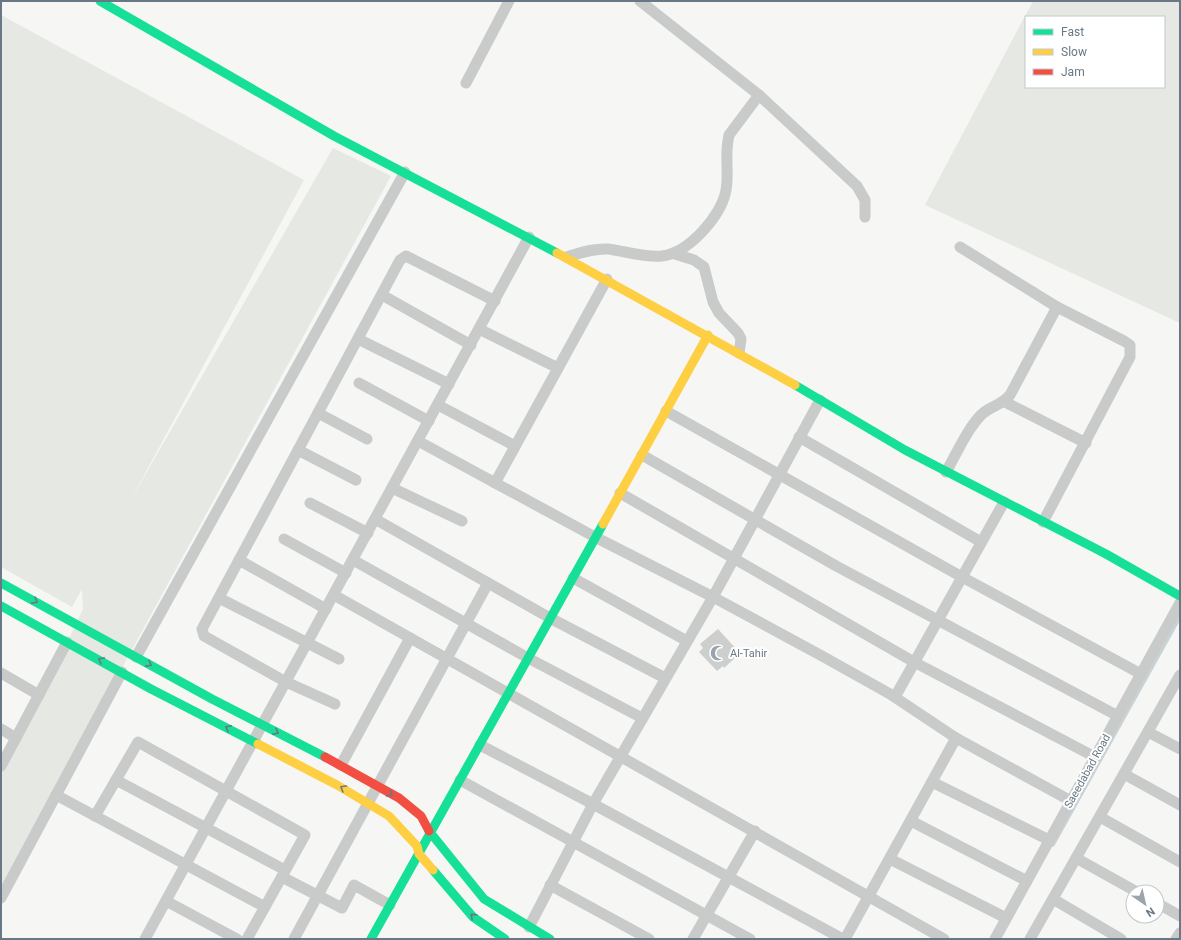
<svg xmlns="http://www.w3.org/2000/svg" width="1181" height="940" font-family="Roboto,sans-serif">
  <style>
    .green { fill: #e5e8e3; fill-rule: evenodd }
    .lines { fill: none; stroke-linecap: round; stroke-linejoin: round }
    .stream { stroke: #c9d2d4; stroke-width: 3.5 }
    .building { fill: #cdcece }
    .street { stroke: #c9caca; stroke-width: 11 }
    .fast { stroke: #16e098; stroke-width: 9 }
    .slow { stroke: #ffcf43; stroke-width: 9 }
    .jam { stroke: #f24e42; stroke-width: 9 }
    .oneway { stroke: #687884 }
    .labels { text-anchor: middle; stroke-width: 4; stroke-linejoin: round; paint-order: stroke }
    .poi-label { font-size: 11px; fill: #687884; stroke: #fff; text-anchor: start }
    .street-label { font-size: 11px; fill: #687884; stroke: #fff }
  </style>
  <rect width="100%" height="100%" fill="#f6f6f5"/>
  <g class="green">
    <path d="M1033 1H1180V323L925 205ZM1026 17H1164V87H1026Z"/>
    <path d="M1 15 304 180 129 503 333 148 391 176 1 889V772L42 695 83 609 82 589 72 607 1 567Z"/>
  </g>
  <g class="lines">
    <path class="stream" d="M1053 845 1180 617"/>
  </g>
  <path class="building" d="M718 629 739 652 734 656 735 658 724 668 723 666 717 671 699 652 703 648 700 644Z"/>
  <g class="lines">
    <g class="street">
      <path d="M640 1 759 95 857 186 865 200V217"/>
      <path d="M466 83 509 1"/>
      <path d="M960 247 1057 307 1124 341 1130 345V357L1043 522"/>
      <path d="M675 254 694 260 704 267 713 302 719 313 738 333 741 339 739 353"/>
      <path d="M566 257C580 253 594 248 608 249 625 251 645 258 662 256 689 253 722 215 726 190 729 174 725 157 728 141L729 135 759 95"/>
      <path d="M382 295 471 345"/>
      <path d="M479 329 558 368"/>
      <path d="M358 339 449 384"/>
      <path d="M359 383 429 421"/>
      <path d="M1005 402 1086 443"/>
      <path d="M438 405 515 446"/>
      <path d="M666 411 962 577 1141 674"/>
      <path d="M318 413 367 439"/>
      <path d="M799 437 981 542"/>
      <path d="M418 441 595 537 713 597 822 656 890 694 956 738 1071 801"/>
      <path d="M298 450 356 480"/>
      <path d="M642 455 838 567 1118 716"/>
      <path d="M946 472C957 453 967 429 982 414 991 406 1002 405 1010 395L1057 307"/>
      <path d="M495 483 607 279"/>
      <path d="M392 488 462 521"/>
      <path d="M620 493 914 662 1095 757"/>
      <path d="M310 503 368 533"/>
      <path d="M375 519 550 618 665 678"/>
      <path d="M284 539 346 573"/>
      <path d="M239 560 326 609"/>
      <path d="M353 560 528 658 642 718"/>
      <path d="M573 578 687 641"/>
      <path d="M334 595 944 939"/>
      <path d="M219 598 339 659"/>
      <path d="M136 657 405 172"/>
      <path d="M1 673 39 695"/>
      <path d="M895 697 1004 502"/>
      <path d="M335 704 286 682 204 636 202 629 400 260 406 256 495 301"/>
      <path d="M1 729 16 738"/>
      <path d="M1148 732 1180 749"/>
      <path d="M480 745 593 804 843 939"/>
      <path d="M341 765 410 638"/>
      <path d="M1 766 67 642"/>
      <path d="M1124 774 1180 805"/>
      <path d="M116 780 285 870"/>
      <path d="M460 780 750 939"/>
      <path d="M932 782 1049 840"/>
      <path d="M56 795 265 907"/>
      <path d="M95 816 138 742 305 835 247 939"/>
      <path d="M1100 817 1180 862"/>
      <path d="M911 821 1027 881"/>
      <path d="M1076 858 1137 892"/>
      <path d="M890 859 1006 918"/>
      <path d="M282 877 342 908 354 885 390 905"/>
      <path d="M550 885 649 939"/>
      <path d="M1 898 122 672"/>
      <path d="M1053 899 1121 939"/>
      <path d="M166 901 237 939"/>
      <path d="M1157 903 1180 916"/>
      <path d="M529 927 593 804 713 597 820 400"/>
      <path d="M145 939 529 237"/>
      <path d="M294 939 488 583"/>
      <path d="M693 939 755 831"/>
      <path d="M845 939 956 738"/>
      <path d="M995 939 1180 603"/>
      <path d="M1030 939 1180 675"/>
      <path d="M1176 939 1180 933"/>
    </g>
    <g class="fast">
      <path d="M100 1 334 136 557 253"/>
      <path d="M795 385 905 450 1106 554 1180 596"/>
      <path d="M1 583 212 699 325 757"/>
      <path d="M1 606 151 689 258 744"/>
      <path d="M429 831 484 899 550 939"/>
      <path d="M433 870 473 917 505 939"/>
      <path d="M371 939 603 524"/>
    </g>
    <g class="slow">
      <path d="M557 253 795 385"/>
      <path d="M603 524 708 335"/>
      <path d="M258 744 337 785 389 816 417 846 419 854 433 870"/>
    </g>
    <path class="jam" d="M325 757 399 798 421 816 429 831"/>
  </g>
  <defs><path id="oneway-chevron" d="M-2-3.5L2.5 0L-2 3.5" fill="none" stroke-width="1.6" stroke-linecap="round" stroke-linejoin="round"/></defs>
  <g class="oneway">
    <use href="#oneway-chevron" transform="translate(35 601) rotate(29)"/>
    <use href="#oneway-chevron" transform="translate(101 660) rotate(-150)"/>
    <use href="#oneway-chevron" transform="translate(149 664) rotate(29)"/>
    <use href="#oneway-chevron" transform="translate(228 728) rotate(-153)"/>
    <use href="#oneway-chevron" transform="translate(276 732) rotate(27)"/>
    <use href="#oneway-chevron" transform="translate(343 788) rotate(-149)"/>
    <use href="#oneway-chevron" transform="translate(390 794) rotate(31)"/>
    <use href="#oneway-chevron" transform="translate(473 916) rotate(-138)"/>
  </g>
  <defs>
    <symbol id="mosque-bare" viewBox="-9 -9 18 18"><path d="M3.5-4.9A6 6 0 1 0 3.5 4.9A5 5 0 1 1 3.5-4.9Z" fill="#9aa4ac" stroke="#fff" stroke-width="2.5" paint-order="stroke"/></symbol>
  </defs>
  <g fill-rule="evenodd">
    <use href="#mosque-bare" x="707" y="642" width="22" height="22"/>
  </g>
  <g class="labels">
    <g class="poi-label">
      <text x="730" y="657">Al-Tahir</text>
    </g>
    <g class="street-label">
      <text transform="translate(1087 771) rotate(-61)" y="4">Saeedabad Road</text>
    </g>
  </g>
  <rect width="1181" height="940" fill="none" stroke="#687884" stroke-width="4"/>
  <rect x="1025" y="16" width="140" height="72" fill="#ffffff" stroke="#c3c9ce"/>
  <rect x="1033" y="29" width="20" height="6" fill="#16e098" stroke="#c3c9ce"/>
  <text x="1061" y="36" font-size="12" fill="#687884">Fast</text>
  <rect x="1033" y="49" width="20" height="6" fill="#ffcf43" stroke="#c3c9ce"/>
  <text x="1061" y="56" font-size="12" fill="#687884">Slow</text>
  <rect x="1033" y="69" width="20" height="6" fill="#f24e42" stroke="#c3c9ce"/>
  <text x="1061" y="76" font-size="12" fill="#687884">Jam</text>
  <g transform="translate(1145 904) rotate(146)"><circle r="19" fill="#ffffff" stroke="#c3c9ce"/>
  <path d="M0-3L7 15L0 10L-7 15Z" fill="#9aa4ac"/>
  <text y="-6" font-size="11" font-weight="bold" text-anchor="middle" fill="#687884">N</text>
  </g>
</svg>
